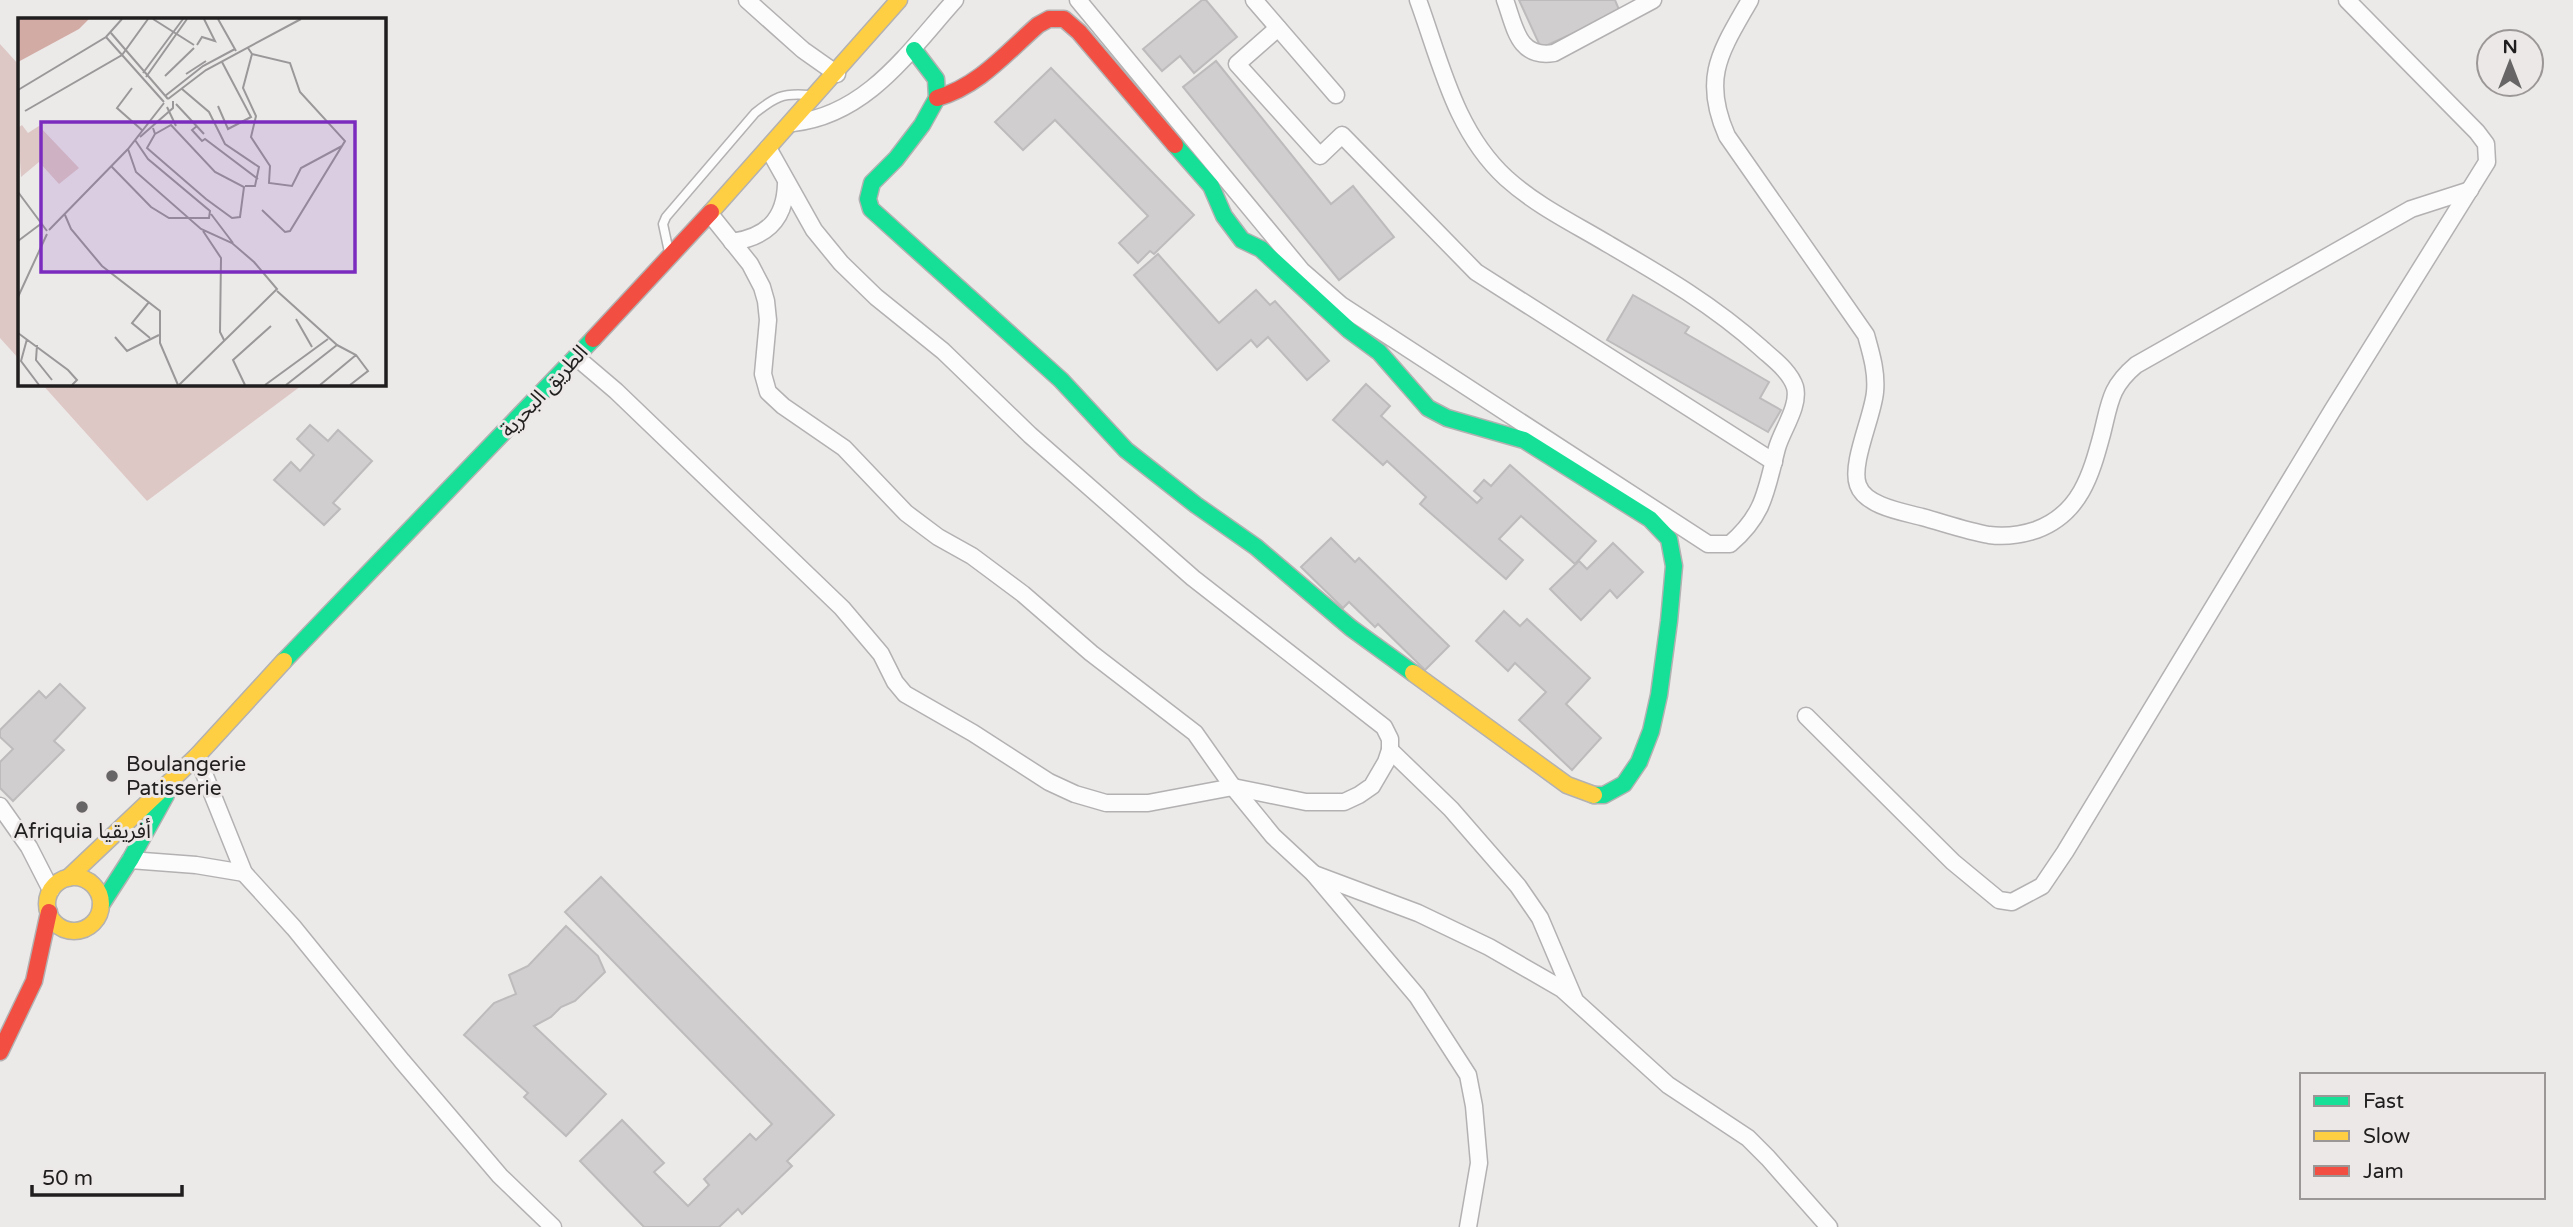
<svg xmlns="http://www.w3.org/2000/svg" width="2573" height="1227" font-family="'Varela Round','Noto Sans Arabic',sans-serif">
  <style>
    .green { fill: #ddc8c5 }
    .building { fill: #d0cece; stroke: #bdbbbb; stroke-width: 2 }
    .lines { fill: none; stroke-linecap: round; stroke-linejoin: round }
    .lane-casing { stroke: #b3b1b1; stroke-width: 11 }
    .street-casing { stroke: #b3b1b1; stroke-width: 19 }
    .fast-casing { stroke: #b3b1b1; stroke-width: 19 }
    .slow-casing { stroke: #b3b1b1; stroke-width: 19 }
    .jam-casing { stroke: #b3b1b1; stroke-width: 19 }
    .lane { stroke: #fcfcfc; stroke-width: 8 }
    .street { stroke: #fcfcfc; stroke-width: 16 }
    .fast { stroke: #16e098; stroke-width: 16 }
    .slow { stroke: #ffcf43; stroke-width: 16 }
    .jam { stroke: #f24e42; stroke-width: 16 }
    .poi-dot { fill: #676565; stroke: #ede8e8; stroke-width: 2.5 }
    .labels { text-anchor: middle; stroke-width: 6; stroke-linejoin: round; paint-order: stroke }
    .street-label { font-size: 21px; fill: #201e1e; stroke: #ede8e8 }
    .poi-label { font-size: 21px; fill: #201e1e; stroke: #ede8e8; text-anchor: start }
    .inset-road { fill: none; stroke: #9a9898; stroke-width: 2 }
    .view { fill: #7b2cbf; fill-opacity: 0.15; stroke: #7b2cbf; stroke-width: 3.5 }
    .inset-edge { fill: none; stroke: #201e1e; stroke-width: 3.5 }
  </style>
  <rect width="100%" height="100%" fill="#ece9e9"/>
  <g class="green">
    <path d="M0 44 19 65V359L0 338Z"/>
    <path d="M41 383H305L147 501Z"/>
  </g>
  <g class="building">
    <path d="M1202 0H1206L1237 37 1194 73 1180 56 1162 71 1143 49Z"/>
    <path d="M1519 0H1615L1620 12 1541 48Z"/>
    <path d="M1216 61 1331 204 1353 186 1394 237 1339 280 1183 87Z"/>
    <path d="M1051 68 1194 215 1154 254 1150 251 1138 263 1119 243 1148 216 1055 120 1023 150 995 122Z"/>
    <path d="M1158 254 1219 323 1256 290 1270 305 1275 301 1329 361 1307 380 1268 337 1257 347 1251 340 1217 370 1134 275Z"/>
    <path d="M1633 295 1689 327 1685 333 1769 382 1760 398 1781 410 1768 432 1607 340Z"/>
    <path d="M1366 384 1390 406 1381 416 1477 503 1482 498 1474 491 1484 480 1491 486 1510 465 1596 541 1575 564 1521 516 1499 539 1523 560 1506 579 1420 504 1426 497 1387 461 1383 465 1333 420Z"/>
    <path d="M310 425 328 441 338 430 372 461 333 503 340 509 324 525 274 480 291 462 300 471 314 455 297 439Z"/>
    <path d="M1331 538 1355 562 1359 558 1449 646 1425 670 1378 624 1375 627 1349 602 1343 608 1301 567Z"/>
    <path d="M1613 543 1643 572 1617 598 1610 590 1581 620 1550 589 1579 561 1587 569Z"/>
    <path d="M1504 611 1520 626 1527 619 1590 678 1566 704 1601 738 1572 770 1519 720 1546 692 1515 663 1508 671 1476 641Z"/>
    <path d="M60 684 85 708 54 741 64 750 13 801 0 788V762L13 749 0 737V730L39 691 46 698Z"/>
    <path d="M601 877 834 1115 787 1161 792 1166 742 1214 738 1209 719 1227H644L580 1161 622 1120 664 1163 654 1172 688 1206 709 1185 704 1179 750 1134 756 1140 772 1124 565 912Z"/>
    <path d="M566 926 598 956 605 972 575 1001 561 1007 551 1017 534 1026 606 1094 566 1136 524 1097 528 1093 464 1035 494 1003 516 994 509 975 528 966Z"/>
  </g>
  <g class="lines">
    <defs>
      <path id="lane" d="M669 252 663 224 666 217 755 113C775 97 782 93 808 95"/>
      <g id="street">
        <path d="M747 0 803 50 837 74"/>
        <path d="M1078 0 1302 271 1341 305 1708 544H1730C1765 514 1766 490 1777 448 1782 430 1800 406 1795 387 1790 371 1773 359 1761 348 1713 305 1663 276 1608 244 1573 223 1537 206 1506 178 1455 131 1441 63 1418 0"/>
        <path d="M1254 0 1336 95"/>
        <path d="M1505 0C1515 27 1518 59 1554 53L1653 0"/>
        <path d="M1750 0C1721 51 1701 77 1727 136L1866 335C1871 353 1877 372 1875 392 1873 416 1850 464 1858 485 1865 506 1903 512 1922 517 1944 523 1967 531 1989 535 2005 537 2021 535 2036 530 2080 514 2091 475 2102 434 2110 402 2110 387 2136 365L2411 209 2470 190"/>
        <path d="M1278 28 1237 64 1320 156 1342 135 1476 272 1774 462"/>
        <path d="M793 123C867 115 909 51 955 0"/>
        <path d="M710 214 750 264 762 287 766 301 768 320 763 374 768 392 783 406 844 448 906 513 938 537 972 556 1023 594 1091 653 1195 733 1233 787 1273 836 1314 874 1418 913 1489 947 1562 989 1668 1085 1748 1138 1768 1158 1829 1227"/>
        <path d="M732 242C767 237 785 219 786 184"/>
        <path d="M576 357 616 391 842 608 881 654 895 682 905 694 973 733 1049 782 1075 794 1106 803H1148L1233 787 1306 802H1344L1359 795 1372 786 1386 762 1390 750V739L1384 727 1193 578 1030 435 943 351 876 297 841 263 814 230 768 148"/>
        <path d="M1806 716 1953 862 1999 900 2012 902 2042 886 2065 852 2332 411 2487 162 2486 144 2477 132 2347 0"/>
        <path d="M1390 750 1451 809 1518 886 1540 918 1574 998"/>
        <path d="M197 756 244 873 294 928 402 1061 500 1176 553 1227"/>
        <path d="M0 806 29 847 51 890"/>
        <path d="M130 860 196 865 244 873"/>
        <path d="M1314 874 1417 996 1468 1075 1474 1106 1479 1163 1468 1227"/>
      </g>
      <g id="fast">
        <path d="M914 50 936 79 937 98 922 125 896 159 872 183 868 199 871 209 1061 380 1126 450 1196 505 1256 547 1351 628 1413 673"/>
        <path d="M1175 145 1211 186 1224 216 1242 240 1261 249 1349 330 1379 352 1428 408 1447 418 1524 440 1650 519 1669 539 1674 566 1669 621 1659 695 1651 731 1639 762 1624 784 1604 795H1594"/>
        <path d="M284 661 593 339"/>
        <path d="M101 905 130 860 166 795"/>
      </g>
      <g id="slow">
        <path d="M711 212 899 0"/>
        <path d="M1413 673 1567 785 1594 795"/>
        <circle cx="74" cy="904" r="27"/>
        <path d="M68 878 197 756 284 661"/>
      </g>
      <g id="jam">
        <path d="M937 98C979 86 1006 53 1038 25L1049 19H1064L1079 32 1175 145"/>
        <path d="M593 339 711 212"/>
        <path d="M0 1052 34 981 49 912"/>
      </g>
    </defs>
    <use href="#lane" class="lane-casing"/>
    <use href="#street" class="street-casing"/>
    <use href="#fast" class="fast-casing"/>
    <use href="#slow" class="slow-casing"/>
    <use href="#jam" class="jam-casing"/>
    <use href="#lane" class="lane"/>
    <use href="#street" class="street"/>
    <use href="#fast" class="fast"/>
    <use href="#slow" class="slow"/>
    <use href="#jam" class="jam"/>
  </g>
  <g class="poi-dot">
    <circle cx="112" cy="776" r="7"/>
    <circle cx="82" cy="807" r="7"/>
  </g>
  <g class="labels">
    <g class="street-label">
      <text transform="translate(544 391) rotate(-47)" y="7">الطريق البحرية</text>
    </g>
    <g class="poi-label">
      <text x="126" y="771">Boulangerie<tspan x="126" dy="24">Patisserie</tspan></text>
      <text x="82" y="838" text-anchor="middle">Afriquia أفريقيا</text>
    </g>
  </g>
  <g transform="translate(18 18)">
    <rect width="368" height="368" fill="#ece9e9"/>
    <path d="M4 107 10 115 21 108 61 150 41 166 21 144 3 159 0 110Z" fill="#ddc8c5"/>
    <path d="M0 1H71L61 11 0 44Z" fill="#d2aba5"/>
    <path class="inset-road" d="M135 1 176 27M200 1 218 33M93 15 150 81M88 19 146 84M179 27 184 19 197 23 186 1M230 30 234 36 225 70 238 98 233 119 252 148 251 165 274 168 283 150 324 128M234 36 272 45 282 74 327 123 272 213 267 214 244 192M125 55 165 1M168 56 188 43M147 58 176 30M128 59 169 1M114 70 99 90 125 113M164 71 191 94 207 126 241 149 237 168H227M0 72 88 19 104 1M147 78 185 48 217 31M150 81 188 52 283 1M158 86 186 116M200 88 210 111 233 99 204 44M149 89 158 108M7 93 104 37 130 1M179 108 174 112 184 123 187 121 240 161M135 110 137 116 129 130 188 181 214 200 222 199 226 169 197 154 153 107 137 116M122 119 155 90V83M110 131 118 154 183 211 214 225 236 244 259 271 161 367M93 148 133 189 151 200H191L192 193 130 141 117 122M0 174 29 213M193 196 215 225M47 197 53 211 84 248 142 293V325L160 367M31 212 110 131 146 85M185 213 203 240 202 314 206 322M0 223 24 205M259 273 319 327 268 367M0 279 29 216M131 284 114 305 132 320M278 301 294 329M0 315 50 352 59 362 54 367M97 319 109 333 141 317M9 321 3 343 21 367M19 327 18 342 34 362M319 327 338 337 350 353 332 367M227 367 215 342 253 308M247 367 310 321M302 367 338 337"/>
    <path class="view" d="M23 104H337V254H23Z"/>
    <rect width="368" height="368" class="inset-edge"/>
  </g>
  <rect x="2300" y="1073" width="245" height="126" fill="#ede8e8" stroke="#9b9797" stroke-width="2"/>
  <rect x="2314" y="1096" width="35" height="10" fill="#16e098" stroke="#9b9797" stroke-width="2"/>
  <text x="2363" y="1108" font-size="21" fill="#201e1e">Fast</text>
  <rect x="2314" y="1131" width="35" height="10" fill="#ffcf43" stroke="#9b9797" stroke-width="2"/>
  <text x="2363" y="1143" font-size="21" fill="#201e1e">Slow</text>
  <rect x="2314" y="1166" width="35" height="10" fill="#f24e42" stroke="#9b9797" stroke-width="2"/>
  <text x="2363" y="1178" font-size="21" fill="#201e1e">Jam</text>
  <g transform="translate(2510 63)"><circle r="33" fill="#ede8e8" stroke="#9b9797" stroke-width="2"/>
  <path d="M0-5L12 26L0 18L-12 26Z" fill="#676565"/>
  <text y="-10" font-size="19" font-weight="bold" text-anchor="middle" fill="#201e1e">N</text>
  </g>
  <path d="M32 1185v10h150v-10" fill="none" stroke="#201e1e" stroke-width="3.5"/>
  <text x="42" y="1185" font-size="21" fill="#201e1e" stroke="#ede8e8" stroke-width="5" paint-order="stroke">50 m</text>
</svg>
